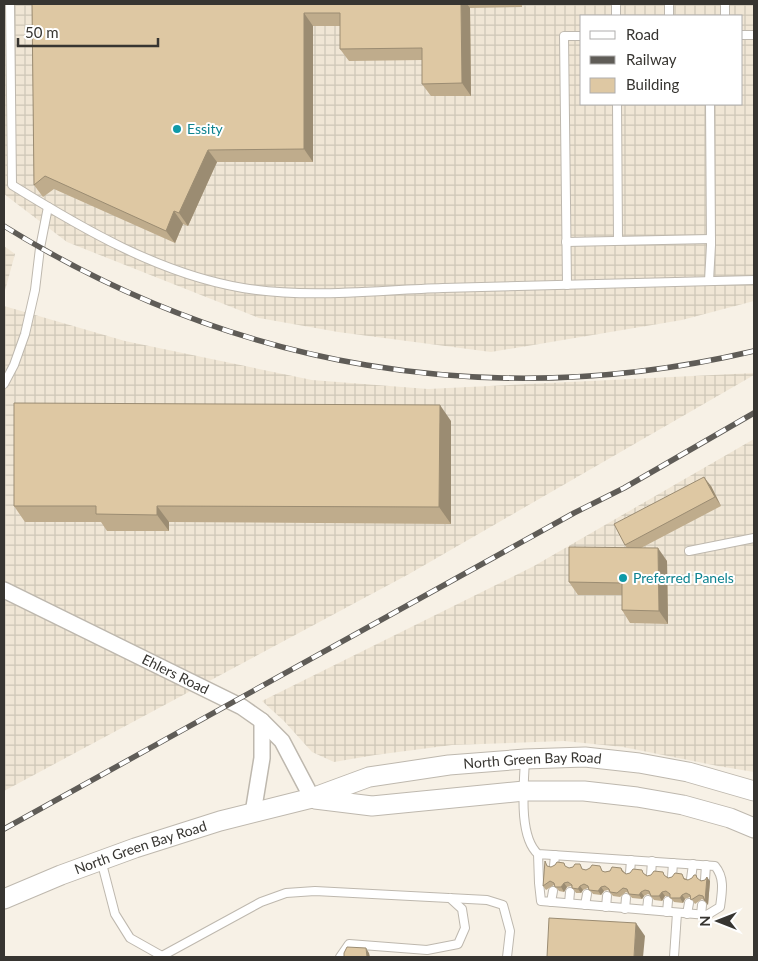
<svg xmlns="http://www.w3.org/2000/svg" width="758" height="961" font-family="Lato,sans-serif">
  <style>
    .industrial { fill: url(#industrial-grid); fill-rule: evenodd }
    .lines { fill: none; stroke-linecap: round; stroke-linejoin: round }
    .service-casing { stroke: #beb8ae; stroke-width: 10 }
    .minor-casing { stroke: #beb8ae; stroke-width: 18 }
    .tertiary-casing { stroke: #beb8ae; stroke-width: 21 }
    .service { stroke: #fff; stroke-width: 8 }
    .minor { stroke: #fff; stroke-width: 15 }
    .tertiary { stroke: #fff; stroke-width: 19 }
    .rail-casing { stroke: #5f5c57; stroke-width: 5.5 }
    .rail { stroke: #fff; stroke-width: 4; stroke-dasharray: 11; stroke-linecap: butt }
    .wall { fill: #bfac8c }
    .shaded-wall { fill: #9b8c72 }
    .building { fill: #dec8a3; stroke: #9b8c72 }
    .culture-dot { fill: #0f9aa8; stroke: #fff; stroke-width: 2 }
    .labels { text-anchor: middle; stroke-width: 4; stroke-linejoin: round; paint-order: stroke }
    .culture-label { font-size: 14px; fill: #0d838f; stroke: #fff; text-anchor: start }
    .street-label { font-size: 14px; fill: #373531; stroke: #fff }
  </style>
  <defs>
    <pattern id="industrial-grid" width="8" height="8" patternUnits="userSpaceOnUse" patternTransform="scale(1.25)"><rect width="8" height="8" fill="#f0e6d5"/><path d="M0 4h8M4 0v8" fill="none" stroke="#cec6b7"/></pattern>
  </defs>
  <rect width="100%" height="100%" fill="#f7f1e6"/>
  <g class="industrial">
    <path d="M4 4H754V301L682 320 491 352 338 332 259 318 67 242 4 194ZM582 16H742V104H582Z"/>
    <path d="M4 246 15 254 4 294Z"/>
    <path d="M4 306 125 341 312 380 428 389 754 373V375L409 574 4 791Z"/>
    <path d="M754 439V772L718 766 623 747 564 741 452 745 375 755 334 762 312 752 284 721 262 701 534 566Z"/>
  </g>
  <g class="lines">
    <defs>
      <g id="service">
        <path d="M10 4 12 185C83 229 160 274 243 288 309 299 376 290 443 288 546 285 650 283 754 280"/>
        <path d="M616 4V16"/>
        <path d="M669 16V4"/>
        <path d="M725 16V4"/>
        <path d="M742 35H754"/>
        <path d="M617 104 618 240"/>
        <path d="M566 242 711 239"/>
        <path d="M709 281 711 245 710 104"/>
        <path d="M567 285 564 36H582"/>
        <path d="M4 384 14 365 25 334 35 290 40 248 48 207"/>
        <path d="M689 551 754 538"/>
        <path d="M525 759C524 784 518 836 538 854L539 883 541 901 707 915 720 907C722 892 725 878 715 866L538 854"/>
        <path d="M101 860 115 914 130 938 162 956"/>
        <path d="M554 866 555 855"/>
        <path d="M630 873 631 860"/>
        <path d="M651 875 652 861"/>
        <path d="M672 877 673 863"/>
        <path d="M691 879 693 864"/>
        <path d="M705 880 706 865"/>
        <path d="M551 902 553 891"/>
        <path d="M569 903 570 892"/>
        <path d="M585 905 587 894"/>
        <path d="M606 907 607 896"/>
        <path d="M625 909 626 898"/>
        <path d="M647 910 648 900"/>
        <path d="M667 912 668 901"/>
        <path d="M687 914 689 903"/>
        <path d="M701 915 702 905"/>
        <path d="M165 957 162 956 261 902 286 893 315 891 487 900 503 905 510 931 507 957"/>
        <path d="M340 957 349 944 427 950 458 944 465 928 462 909 450 898"/>
        <path d="M674 957 677 913"/>
      </g>
      <g id="minor">
        <path id="s1" d="M4 590 242 707 262 721 282 741 312 798"/>
        <path d="M253 813 262 758V721"/>
      </g>
      <g id="tertiary">
        <path d="M315 799 372 806 524 791H584L637 797 683 805 730 818 754 828"/>
        <path id="s2" d="M4 899 61 875 135 848 220 821 312 798 369 777 449 765 525 759 585 757 639 763 688 772 754 791"/>
      </g>
    </defs>
    <use href="#service" class="service-casing"/>
    <use href="#minor" class="minor-casing"/>
    <use href="#tertiary" class="tertiary-casing"/>
    <use href="#service" class="service"/>
    <use href="#minor" class="minor"/>
    <use href="#tertiary" class="tertiary"/>
    <defs>
      <g id="rail">
        <path d="M4 226C233 368 491 413 754 351"/>
        <path d="M4 829 574 513 624 488 754 413"/>
      </g>
    </defs>
    <use href="#rail" class="rail-casing"/>
    <use href="#rail" class="rail"/>
  </g>
  <g class="wall">
    <path d="M32 4H522V7L470 8 471 96H431L422 84V60L349 61 340 49V26H313V162H217L188 226 183 224 175 243 54 189 43 197 34 185Z"/>
    <path d="M451 421V524L169 522V531H107L101 522H25L14 506Z"/>
    <path d="M711 486 721 506 641 548 667 561 668 624 630 623 622 610V595H578L569 582 627 548 625 545Z"/>
    <path d="M551 867H567L569 868 605 872 621 868 626 874H645L647 876H666L668 878H685L686 879 688 880 710 881 708 905 705 901 702 899 695 904 691 898 690 897 685 899 683 903 674 902 669 896H665L662 901 654 900 650 895 648 894 644 896 642 899 632 898 628 893 626 892 620 897 613 896 608 890 604 891 601 895 593 894 589 889 588 888 583 890 581 893H576L571 886 567 887 564 892 559 891 555 886 554 885 546 890 543 886Z"/>
  </g>
  <g class="shaded-wall">
    <path d="M461 4H467L470 8 471 96 462 83Z"/>
    <path d="M304 13 313 26V162L304 149Z"/>
    <path d="M208 150 217 162 188 226 179 213Z"/>
    <path d="M174 211 183 224 175 243 166 231Z"/>
    <path d="M440 405 451 421V524L439 507Z"/>
    <path d="M704 477 711 486 721 506 715 497Z"/>
    <path d="M157 506 169 522V531L157 515Z"/>
    <path d="M658 548 667 561 668 624 659 611Z"/>
    <path d="M707 877 710 881 708 905 705 901Z"/>
    <path d="M564 883 567 887 564 892 561 887Z"/>
    <path d="M580 886 583 890 581 893 578 889Z"/>
    <path d="M601 887 604 891 601 895 598 891Z"/>
    <path d="M641 892 644 896 642 899 639 895Z"/>
    <path d="M662 892 665 896 662 901 659 896Z"/>
    <path d="M682 895 685 899 683 903 680 898Z"/>
    <path d="M636 923 645 936 643 957H634Z"/>
    <path d="M366 948 369 953 370 957H367Z"/>
  </g>
  <g class="building">
    <path d="M32 4H461L462 83 422 84V48L340 49V13H304V149L208 150 179 213 174 211 166 231 45 176 34 185Z"/>
    <path d="M14 403 440 405 439 507 157 506V515L96 514V506H14Z"/>
    <path d="M704 477 715 497 625 545 614 524Z"/>
    <path d="M569 547 658 548 659 611 622 610V583L569 582Z"/>
    <path d="M545 861 547 866 551 867 555 865 557 862 564 863 565 866 569 868 573 867 575 864H580L582 869 586 870 590 868 592 865 600 866 602 871 605 872 610 871 612 867 621 868 622 871 626 874 630 873 633 869 642 870 643 873 647 876 651 875 654 871 663 872 664 875 668 878 672 877 675 873 682 874 684 879 688 880 692 878 694 875H696L697 878 701 881 705 880 707 877 705 901 703 896 699 895 691 900 690 895 686 893 682 895 680 898H670V894L666 891 662 892 659 896H651L649 891 645 890 641 892 639 895 629 894 627 889 623 888 617 893 610 892 609 889 605 886 601 887 598 891 589 890 588 886 584 884 580 886 578 889 572 888V885L568 882 564 883 561 887H555L554 883 550 881 543 886Z"/>
    <path d="M549 918 636 923 634 957H547Z"/>
    <path d="M347 947 366 948 367 957H344V953Z"/>
  </g>
  <g class="culture-dot">
    <circle cx="177" cy="129" r="5"/>
    <circle cx="623" cy="578" r="5"/>
  </g>
  <g class="labels">
    <g class="culture-label">
      <text x="187" y="134">Essity</text>
      <text x="633" y="583">Preferred Panels</text>
    </g>
    <g class="street-label">
      <text dy="5" stroke="none"><textPath href="#s1" startOffset="191">Ehlers Road</textPath></text>
      <text dy="5" stroke="none"><textPath href="#s2" startOffset="550">North Green Bay Road</textPath></text>
      <text dy="5" stroke="none"><textPath href="#s2" startOffset="146">North Green Bay Road</textPath></text>
    </g>
  </g>
  <rect width="758" height="961" fill="none" stroke="#373531" stroke-width="10"/>
  <rect x="580" y="15" width="162" height="90" fill="#ffffff" stroke="#afaead"/>
  <rect x="590" y="31" width="25" height="8" fill="#ffffff" stroke="#afaead"/>
  <text x="626" y="40" font-size="15" fill="#373531">Road</text>
  <rect x="590" y="56" width="25" height="8" fill="#5f5c57" stroke="#afaead"/>
  <text x="626" y="65" font-size="15" fill="#373531">Railway</text>
  <rect x="590" y="78" width="25" height="15" fill="#dec8a3" stroke="#afaead"/>
  <text x="626" y="90" font-size="15" fill="#373531">Building</text>
  <g transform="translate(718 921) rotate(270)" stroke="#ffffff" stroke-width="4" paint-order="stroke">
  <path d="M0-4L9 19L0 12L-9 19Z" fill="#373531"/>
  <text y="-8" font-size="14" font-weight="bold" text-anchor="middle" fill="#373531">N</text>
  </g>
  <path d="M18 38v8h140v-8" fill="none" stroke="#373531" stroke-width="2.5"/>
  <text x="25" y="38" font-size="15" fill="#373531" stroke="#ffffff" stroke-width="4" paint-order="stroke">50 m</text>
</svg>
